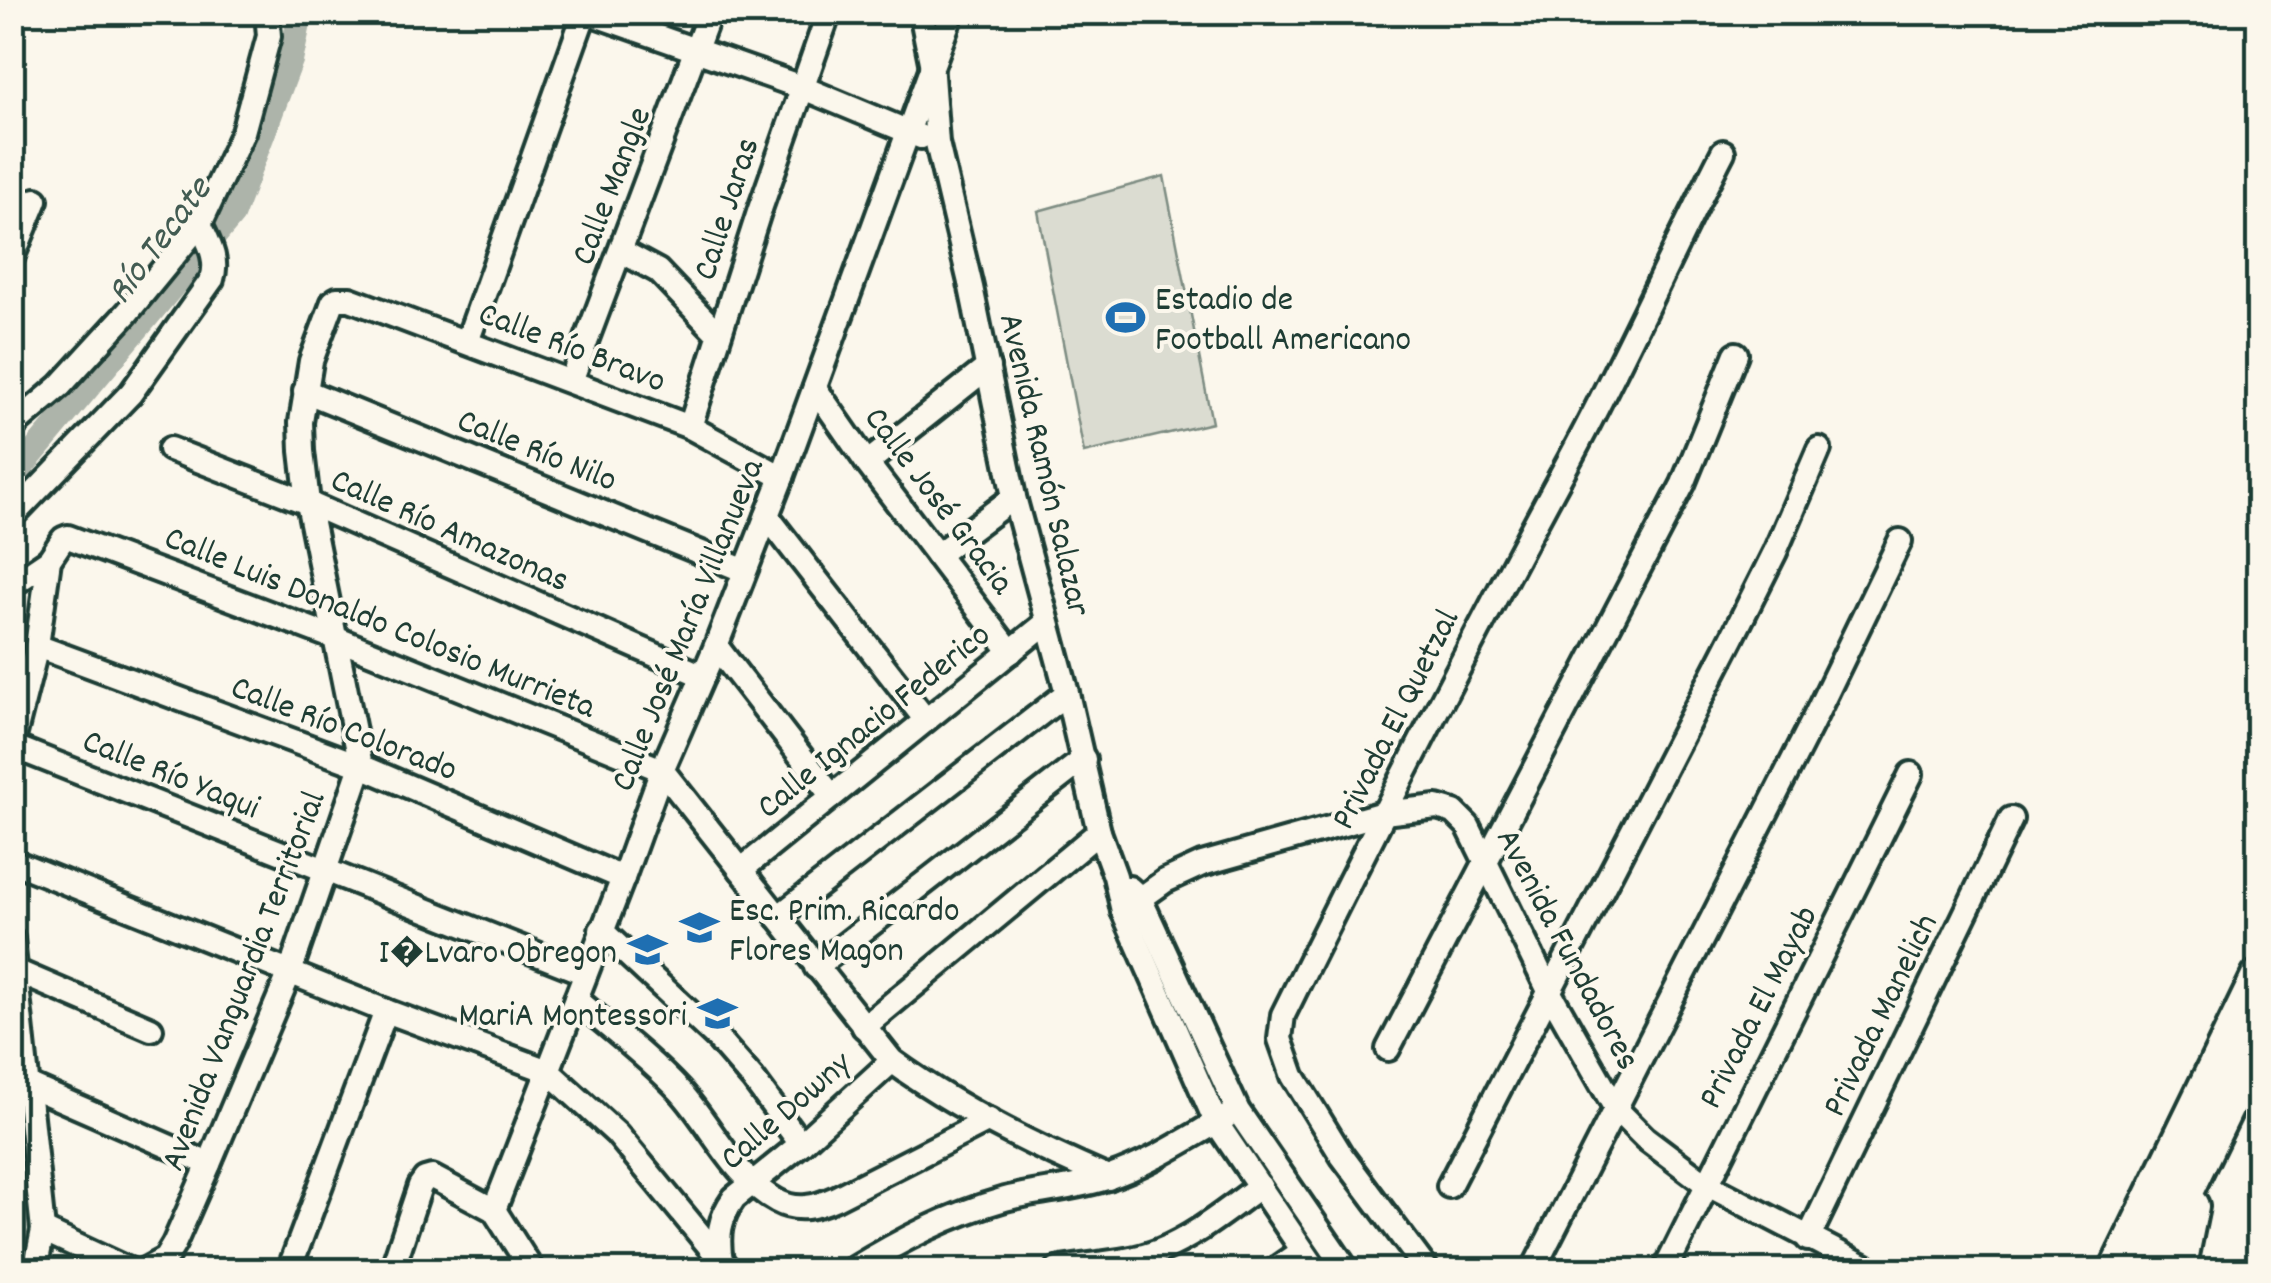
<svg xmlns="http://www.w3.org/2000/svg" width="2271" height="1283" font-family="Dekko,sans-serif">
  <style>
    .green { fill: #dbdcd1; stroke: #7d8c82; stroke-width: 2.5 }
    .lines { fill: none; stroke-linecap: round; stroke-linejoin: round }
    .river { stroke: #adb4aa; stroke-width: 25 }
    .minor-casing { stroke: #1f3d34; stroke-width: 30 }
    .highway-casing { stroke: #1f3d34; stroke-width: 40 }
    .minor { stroke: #fbf7ec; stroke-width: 22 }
    .highway { stroke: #fbf7ec; stroke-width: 32 }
    .labels { text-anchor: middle; stroke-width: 8; stroke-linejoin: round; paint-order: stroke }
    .street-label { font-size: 35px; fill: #1f3d34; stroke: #fbf7ec }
    .poi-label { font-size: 35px; fill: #1f3d34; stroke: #fbf7ec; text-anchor: start }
    .water-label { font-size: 38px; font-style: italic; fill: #425b52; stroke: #fbf7ec }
  </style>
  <rect width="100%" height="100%" fill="#fbf7ec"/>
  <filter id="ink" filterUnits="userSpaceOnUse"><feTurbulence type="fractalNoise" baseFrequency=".01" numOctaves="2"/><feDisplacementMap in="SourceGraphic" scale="20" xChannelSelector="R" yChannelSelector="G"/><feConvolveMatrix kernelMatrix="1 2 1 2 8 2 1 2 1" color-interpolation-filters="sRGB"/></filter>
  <g filter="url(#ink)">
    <path class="green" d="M1164 176 1212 423 1084 453 1038 211Z"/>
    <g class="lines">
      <path class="river" d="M12 478 232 215 291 59 301 12"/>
      <defs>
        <g id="minor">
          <path d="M587 12 801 87 921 137"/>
          <path d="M921 12 931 62 937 143 971 287 1014 497 1067 693 1099 832 1115 876 1123 911 1216 1122 1316 1270"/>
          <path d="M621 251 658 271 719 335"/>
          <path d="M12 258 36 200"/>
          <path d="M467 342 585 12"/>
          <path d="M571 381 710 12"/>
          <path d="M815 388 867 463 1011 652"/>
          <path d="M305 391 743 570"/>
          <path d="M12 427 60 386 127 313 200 224 243 132 269 36 267 12"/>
          <path d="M690 427 759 212 829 12"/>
          <path d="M170 449 308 503 703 676"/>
          <path d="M867 463 988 367"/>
          <path d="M18 510 131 393 212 279C219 259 208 242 200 224"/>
          <path d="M767 516 925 719"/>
          <path d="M937 555 1014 497"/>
          <path d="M12 585 49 560"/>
          <path d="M37 646 361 766 623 878"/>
          <path d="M716 646 831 795"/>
          <path d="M12 745 37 646 49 560 63 539 68 537 335 638 662 770 892 1061C958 1109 1033 1146 1108 1178"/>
          <path d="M12 746 585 973"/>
          <path d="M12 861 386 1011 548 1071 617 1134 729 1270"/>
          <path d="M741 870 1046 623"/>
          <path d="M1129 888 1140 898 1238 1111 1347 1270"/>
          <path d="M1123 911 1165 881 1202 864 1383 813 1437 807 1454 812 1468 826 1550 993 1616 1109 1645 1138 1706 1184 1872 1270"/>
          <path d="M778 917 1067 693"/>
          <path d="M601 930 718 1039 753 1079 801 1144"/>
          <path d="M12 939 43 1230 35 1270"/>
          <path d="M816 967 1084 759"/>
          <path d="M16 971 151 1029"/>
          <path d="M576 999C611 1029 648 1057 680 1091 712 1126 734 1178 777 1201 797 1212 816 1207 836 1198L989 1120"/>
          <path d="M864 1027 1099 832"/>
          <path d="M1388 1049 1683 484 1736 354"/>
          <path d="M28 1085 209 1164"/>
          <path d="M1449 1186 1733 636 1775 552 1819 449"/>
          <path d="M494 1210 623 878 662 770 716 646 782 477 952 12"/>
          <path d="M43 1230 129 1270"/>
          <path d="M1808 1239 2011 819"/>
          <path d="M721 1261C717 1236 719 1219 734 1198L801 1144 892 1061"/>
          <path d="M145 1270 165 1259 174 1244 209 1164 290 972 361 766 308 503 302 451 301 422 311 361 333 302 337 299H350L690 427 782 477"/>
          <path d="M289 1270 386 1011"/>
          <path d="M392 1270 420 1186 425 1179 432 1177 494 1210 532 1270"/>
          <path d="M852 1270C901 1240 949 1215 1005 1199 1039 1190 1076 1189 1110 1177 1151 1163 1188 1138 1226 1117"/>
          <path d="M1057 1270C1091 1263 1126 1264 1159 1251 1196 1236 1228 1209 1260 1186"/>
          <path d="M1275 1270 1301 1252"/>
          <path d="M1427 1270 1342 1156 1293 1076 1280 1039 1283 1015C1376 827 1471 641 1571 457 1625 357 1671 253 1723 152"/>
          <path d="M1533 1270 1811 725 1900 541"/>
          <path d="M1665 1270 1911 774"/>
        </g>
        <g id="highway">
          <path d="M2116 1270 2258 977"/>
          <path d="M2148 1270 2258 1043"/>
          <path d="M2179 1270 2192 1206"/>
        </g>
      </defs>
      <use href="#minor" class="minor-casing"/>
      <use href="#highway" class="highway-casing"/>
      <use href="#minor" class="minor"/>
      <use href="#highway" class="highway"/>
    </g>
  </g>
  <defs>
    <symbol id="stadium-bare" viewBox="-9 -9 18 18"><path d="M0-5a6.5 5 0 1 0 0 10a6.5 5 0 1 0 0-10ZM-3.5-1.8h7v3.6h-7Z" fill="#1f6fb2" stroke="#fbf7ec" stroke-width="2.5" paint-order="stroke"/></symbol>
    <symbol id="school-bare" viewBox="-9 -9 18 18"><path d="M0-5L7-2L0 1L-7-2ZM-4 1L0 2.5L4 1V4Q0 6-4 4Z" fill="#1f6fb2" stroke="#fbf7ec" stroke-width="2.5" paint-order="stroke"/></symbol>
  </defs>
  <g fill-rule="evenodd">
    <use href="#stadium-bare" x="1098" y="290" width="55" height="55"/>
    <use href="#school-bare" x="672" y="900" width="55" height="55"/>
    <use href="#school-bare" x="620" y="922" width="55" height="55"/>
    <use href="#school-bare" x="690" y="986" width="55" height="55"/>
  </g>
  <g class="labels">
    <g class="street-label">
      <text transform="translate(609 185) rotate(-69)" y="12">Calle Mangle</text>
      <text transform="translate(724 208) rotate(-72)" y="12">Calle Jaras</text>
      <text transform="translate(573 345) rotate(21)" y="12">Calle Río Bravo</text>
      <text transform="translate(538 448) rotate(22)" y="12">Calle Río Nilo</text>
      <text transform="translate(1047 464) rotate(77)" y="12">Avenida Ramón Salazar</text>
      <text transform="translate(941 499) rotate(53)" y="12">Calle José Gracia</text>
      <text transform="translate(451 528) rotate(24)" y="12">Calle Río Amazonas</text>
      <text transform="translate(381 620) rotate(22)" y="12">Calle Luis Donaldo Colosio Murrieta</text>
      <text transform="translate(685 624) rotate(-68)" y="12">Calle José María Villanueva</text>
      <text transform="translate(1393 718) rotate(-63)" y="12">Privada El Quetzal</text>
      <text transform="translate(872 719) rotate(-39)" y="12">Calle Ignacio Federico</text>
      <text transform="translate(345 726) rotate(21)" y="12">Calle Río Colorado</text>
      <text transform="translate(172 772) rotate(22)" y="12">Calle Río Yaqui</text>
      <text transform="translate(1570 948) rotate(62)" y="12">Avenida Fundadores</text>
      <text transform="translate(241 980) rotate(-69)" y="12">Avenida Vanguardia Territorial</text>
      <text transform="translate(1756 1006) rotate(-63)" y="12">Privada El Mayab</text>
      <text transform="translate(1878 1014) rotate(-64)" y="12">Privada Manelich</text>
      <text transform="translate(784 1109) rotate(-41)" y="12">Calle Downy</text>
    </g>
    <g class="poi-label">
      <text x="1155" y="309">Estadio de<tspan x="1155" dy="40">Football Americano</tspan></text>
      <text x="729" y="920">Esc. Prim. Ricardo<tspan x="729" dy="40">Flores Magon</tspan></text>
      <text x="617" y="962" text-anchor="end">I�Lvaro Obregon</text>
      <text x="687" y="1025" text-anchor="end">MariA Montessori</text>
    </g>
    <g class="water-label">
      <text transform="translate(157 239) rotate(-53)" y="13">Río Tecate</text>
    </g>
  </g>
  <rect width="2271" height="1283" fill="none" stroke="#fbf7ec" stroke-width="50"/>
  <rect x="25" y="25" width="2221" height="1233" fill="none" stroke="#1f3d34" stroke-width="4" filter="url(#ink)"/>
</svg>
